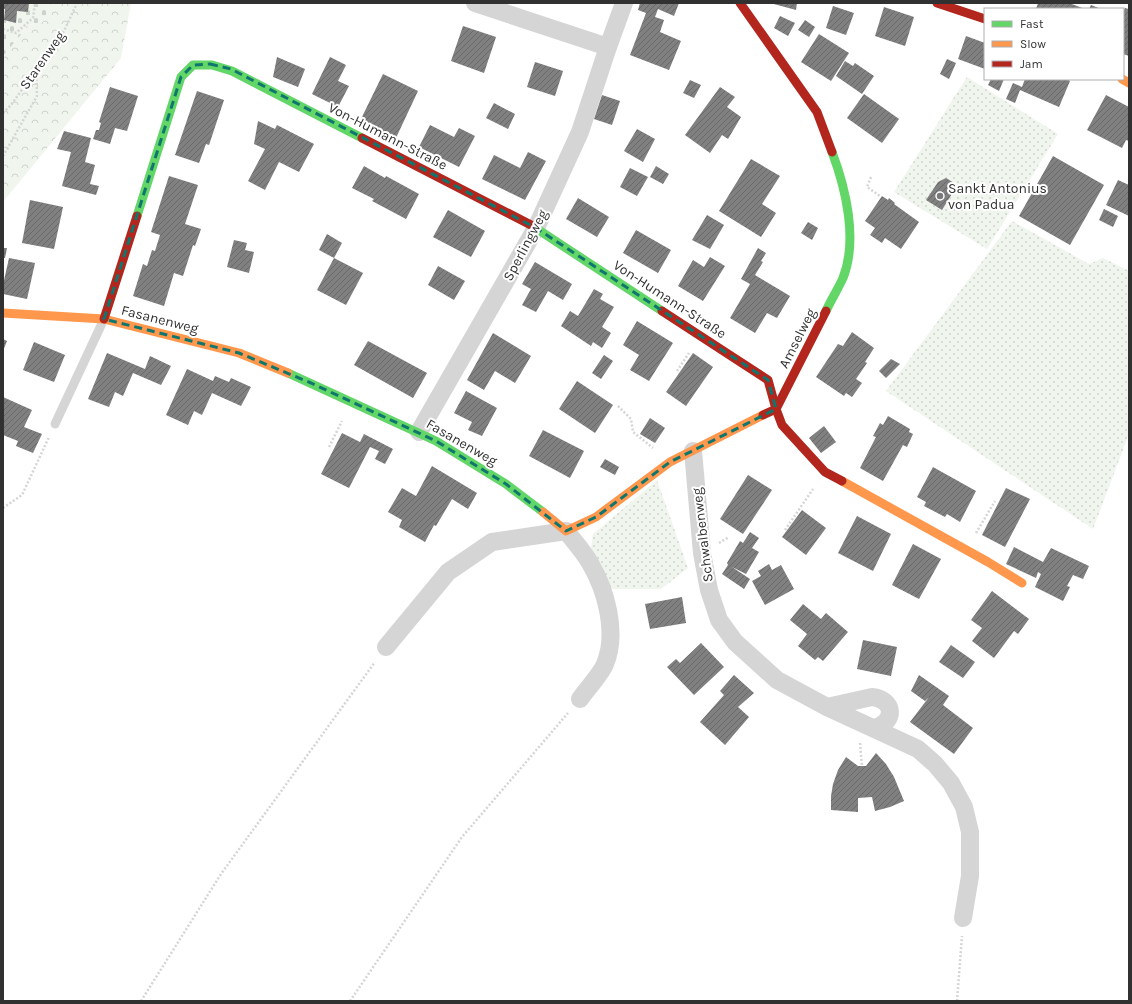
<svg xmlns="http://www.w3.org/2000/svg" width="1132" height="1004" font-family="Karla,sans-serif">
  <style>
    .green { fill: url(#green-dots) }
    .forest { fill: url(#forest-crowns) }
    .cemetery { fill: url(#cemetery-stones) }
    .building { fill: url(#building-hatch) }
    .lines { fill: none; stroke-linecap: round; stroke-linejoin: round }
    .path { stroke: #d5d5d5; stroke-width: 2.5; stroke-dasharray: 2 2; stroke-linecap: butt }
    .lane { stroke: #d5d5d5; stroke-width: 9 }
    .street { stroke: #d5d5d5; stroke-width: 18 }
    .fast { stroke: #63d668; stroke-width: 9 }
    .slow { stroke: #ff974d; stroke-width: 9 }
    .jam { stroke: #b3261e; stroke-width: 9 }
    .marked { fill: none; stroke: #0f766e; stroke-width: 3; stroke-dasharray: 8 5; stroke-linejoin: round }
    .poi-dot { fill: #797979; stroke: #fff; stroke-width: 1.5 }
    .labels { text-anchor: middle; stroke-width: 4; stroke-linejoin: round; paint-order: stroke }
    .street-label { font-size: 14px; fill: #313131; stroke: #fff }
    .poi-label { font-size: 14px; fill: #313131; stroke: #fff; text-anchor: start }
  </style>
  <defs>
    <pattern id="green-dots" width="8" height="8" patternUnits="userSpaceOnUse"><rect width="8" height="8" fill="#f0f5ee"/><path d="M2 2h.1M6 6h.1" fill="none" stroke="#ced2cd" stroke-width="1.8" stroke-linecap="round"/></pattern>
    <pattern id="forest-crowns" width="20" height="18" patternUnits="userSpaceOnUse"><rect width="20" height="18" fill="#f0f5ee"/><path d="M2 6a3 3 0 1 1 6 0M12 15a3 3 0 1 1 6 0" fill="none" stroke="#ced2cd"/></pattern>
    <pattern id="cemetery-stones" width="16" height="16" patternUnits="userSpaceOnUse"><rect width="16" height="16" fill="#f0f5ee"/><path d="M2 7V4a2 2 0 0 1 4 0v3zM10 15v-3a2 2 0 0 1 4 0v3z" fill="#ced2cd"/></pattern>
    <pattern id="building-hatch" width="6" height="6" patternUnits="userSpaceOnUse"><rect width="6" height="6" fill="#808080"/><path d="M-1 1l2-2M0 6l6-6M5 7l2-2" fill="none" stroke="#696969"/></pattern>
  </defs>
  <rect width="100%" height="100%" fill="#fff"/>
  <g class="green">
    <path d="M967 77 1058 134 987 249 894 192Z"/>
    <path d="M1012 221 1089 264 1103 258 1129 271V434L1093 529 886 391Z"/>
    <path d="M657 480 688 568 661 589H610L595 559 591 547 593 534Z"/>
  </g>
  <path class="forest" d="M51 3H131L121 58 3 202V56L29 25 44 21Z"/>
  <path class="cemetery" d="M3 3H51L44 21 29 25 3 56Z"/>
  <g class="building">
    <path d="M3 3H29L28 12 17 11 16 23 4 20 5 9H3Z"/>
    <path d="M640 3H679L674 16 658 9 655 17 664 20 660 32 681 41 669 70 630 55 646 13 638 10Z"/>
    <path d="M770 3H797L796 10Z"/>
    <path d="M1038 3H1069L1085 9H1036Z"/>
    <path d="M1091 5 1101 9H1089Z"/>
    <path d="M833 6 854 13 846 35 826 28Z"/>
    <path d="M884 7 914 17 905 46 875 36Z"/>
    <path d="M1125 8 1129 9V56L1123 54V12Z"/>
    <path d="M780 16 795 23 788 36 774 28Z"/>
    <path d="M805 20 815 27 809 37 798 30Z"/>
    <path d="M463 26 496 37 484 73 451 61Z"/>
    <path d="M819 34 849 53 831 81 801 62Z"/>
    <path d="M966 36 985 43V69L958 59Z"/>
    <path d="M277 57 305 69 298 87 273 77Z"/>
    <path d="M330 57 346 65 338 81 349 86 338 107 312 94Z"/>
    <path d="M947 59 956 63 949 79 940 74Z"/>
    <path d="M845 61 853 66 855 63 874 76 862 94 836 76Z"/>
    <path d="M535 62 563 71 555 96 527 87Z"/>
    <path d="M383 74 418 91 395 140 359 123Z"/>
    <path d="M991 79H1004L999 91 988 85Z"/>
    <path d="M1025 79H1067L1070 81 1059 107 1020 90 1015 103 1006 99 1013 83 1022 87Z"/>
    <path d="M690 80 701 85 694 98 683 93Z"/>
    <path d="M110 87 138 96 127 131 115 128 110 144 93 139 96 130H99L101 123 99 122Z"/>
    <path d="M720 87 735 97 727 107 741 117 728 139 722 135 710 153 685 135Z"/>
    <path d="M197 91 224 100 209 145 206 144 199 163 175 155Z"/>
    <path d="M864 94 899 119 882 143 847 118Z"/>
    <path d="M602 95 620 101 612 125 594 119Z"/>
    <path d="M1106 95 1129 107V141L1126 140 1122 148 1087 130Z"/>
    <path d="M494 103 515 114 508 129 486 118Z"/>
    <path d="M258 121 275 129 277 125 314 144 299 172 279 162 265 190 248 181 265 149 254 144Z"/>
    <path d="M430 125 454 137 459 128 475 136 459 167 419 147Z"/>
    <path d="M637 129 655 139 643 162 624 151Z"/>
    <path d="M64 131 91 138 85 162 95 165 90 184 99 186 96 195 62 186 71 152 57 149Z"/>
    <path d="M528 152 546 161 525 200 482 179 494 155 520 168Z"/>
    <path d="M1053 156 1104 185 1070 245 1019 216Z"/>
    <path d="M751 159 780 176 762 204 776 213 761 237 719 211Z"/>
    <path d="M364 166 385 178 386 176 419 194 406 219 372 201 374 199 352 188Z"/>
    <path d="M656 166 669 174 663 184 650 177Z"/>
    <path d="M630 168 648 177 637 196 620 187Z"/>
    <path d="M169 176 198 185 185 224 201 229 195 246 193 245 183 276 174 273 164 306 133 296 143 264 147 266 152 250 155 251 160 235 151 232Z"/>
    <path d="M946 178 954 183 953 192 942 210 926 200 938 182Z"/>
    <path d="M1118 180 1129 185V216L1106 205Z"/>
    <path d="M882 196 888 200 889 198 895 203 894 204 919 222 901 249 885 238 882 243 870 235 875 228 865 221Z"/>
    <path d="M578 198 609 217 597 237 566 219Z"/>
    <path d="M30 200 63 207 54 249 22 243Z"/>
    <path d="M1104 209 1118 216 1113 227 1099 220Z"/>
    <path d="M448 210 485 231 471 257 433 237Z"/>
    <path d="M707 215 724 225 710 249 692 240Z"/>
    <path d="M808 222 818 228 812 240 801 233Z"/>
    <path d="M636 230 671 250 658 273 623 253Z"/>
    <path d="M327 234 342 243 334 258 319 250Z"/>
    <path d="M234 240 247 243 245 250 254 252 249 273 227 267Z"/>
    <path d="M3 248H7L5 258H3Z"/>
    <path d="M758 248 766 253 761 261 763 262 755 275 790 296 777 318 767 313 755 333 730 318 750 284 741 279Z"/>
    <path d="M710 257 725 266 703 301 678 286 693 260 704 267Z"/>
    <path d="M9 258 35 263 27 299 3 294V285Z"/>
    <path d="M334 258 363 273 346 305 317 290Z"/>
    <path d="M535 262 572 284 563 300 548 291 536 312 522 305 531 289 522 284Z"/>
    <path d="M438 266 465 281 454 300 428 285Z"/>
    <path d="M594 289 603 294 600 299 614 307 602 327 611 333 602 348 593 342 591 346 561 326 570 311 578 316Z"/>
    <path d="M637 321 673 343 649 381 630 370 639 355 623 345Z"/>
    <path d="M852 332 874 348 865 362 867 363 856 379 862 383 852 397 846 393 844 396 816 377 838 344 843 346Z"/>
    <path d="M493 333 531 356 515 383 495 371 484 390 467 380Z"/>
    <path d="M3 339 7 341 3 351Z"/>
    <path d="M368 341 427 373 413 398 354 365Z"/>
    <path d="M34 342 65 355 54 382 23 370Z"/>
    <path d="M107 353 145 369 150 356 171 366 161 385 133 373 123 396 115 392 109 407 88 399Z"/>
    <path d="M693 353 713 367 686 406 666 392Z"/>
    <path d="M604 355 613 361 601 379 592 373Z"/>
    <path d="M891 359 900 364 886 378 879 371Z"/>
    <path d="M187 369 213 381 215 376 229 382 231 378 251 387 241 406 212 393 202 415 194 411 188 425 166 415Z"/>
    <path d="M577 381 613 405 595 433 559 409Z"/>
    <path d="M466 391 497 408 482 436 468 430 472 422 454 413Z"/>
    <path d="M3 397 32 410 24 427 42 434 33 453 16 446 18 441 3 435Z"/>
    <path d="M888 416 910 429 909 432 913 434 907 447 903 445 883 481 860 468 876 437 873 436 880 423 883 425Z"/>
    <path d="M650 418 665 428 655 443 640 434Z"/>
    <path d="M824 426 836 442 821 453 809 438Z"/>
    <path d="M543 430 584 451 570 478 529 456Z"/>
    <path d="M342 433 360 442 364 434 393 449 385 464 375 459 379 451 370 447 349 488 321 474Z"/>
    <path d="M605 459 619 467 615 475 600 467Z"/>
    <path d="M432 466 477 493 468 509 452 499 436 526 434 525 425 542 399 527 402 520 388 512 402 488 416 496Z"/>
    <path d="M933 467 976 491 960 522 947 514 945 517 924 506 926 502 917 497Z"/>
    <path d="M748 475 772 490 743 534 720 519Z"/>
    <path d="M1006 488 1030 499 1005 547 982 535Z"/>
    <path d="M802 510 826 528 806 555 782 537Z"/>
    <path d="M857 516 891 534 873 571 838 553Z"/>
    <path d="M750 532 759 538 752 548 759 552 746 574 732 567 750 579 744 589 722 574 728 565 727 563 740 541 743 543Z"/>
    <path d="M913 544 941 559 919 599 892 585Z"/>
    <path d="M1014 547 1043 562 1051 548 1089 566 1083 579 1073 575 1067 586 1070 587 1063 601 1035 587 1041 574 1038 572 1036 578 1006 564Z"/>
    <path d="M769 564 772 570 781 565 794 589 765 605 752 581 761 576 758 571Z"/>
    <path d="M992 591 1029 619 1018 634 1014 631 994 658 972 641 982 628 971 620Z"/>
    <path d="M682 597 686 623 650 629 645 604Z"/>
    <path d="M803 604 821 619 826 613 848 632 823 661 818 657 815 660 798 646 807 634 790 620Z"/>
    <path d="M863 640 897 647 891 676 857 669Z"/>
    <path d="M701 643 724 667 694 695 667 667 676 659 680 663Z"/>
    <path d="M951 645 975 662 963 678 939 662Z"/>
    <path d="M734 675 754 693 738 707 749 717 725 745 700 722 724 695 720 691Z"/>
    <path d="M919 675 949 696 943 705 973 728 954 754 910 722 929 697 925 701 911 691Z"/>
    <path d="M876 753 886 764 894 777 904 801 890 807 875 811 872 797 858 798V812L831 810V796L833 784 838 770 846 757 858 766H866Z"/>
  </g>
  <g class="lines">
    <g class="path">
      <path d="M3 13H5"/>
      <path d="M3 29 16 33 33 18 35 3"/>
      <path d="M3 113 11 105 64 31 77 3"/>
      <path d="M3 156 37 96 36 68"/>
      <path d="M871 177 867 187 880 196"/>
      <path d="M677 371 689 353"/>
      <path d="M618 406 631 419 633 432 653 448"/>
      <path d="M329 447 342 421"/>
      <path d="M3 508 22 495 49 437"/>
      <path d="M785 530 813 489"/>
      <path d="M976 533 995 501"/>
      <path d="M719 543 729 537"/>
      <path d="M860 743 862 766"/>
      <path d="M141 1001 221 874 375 662"/>
      <path d="M350 1001 462 837 568 713"/>
      <path d="M957 1001 962 936"/>
    </g>
    <path class="lane" d="M55 424 104 319"/>
    <g class="street">
      <path d="M475 3 608 47"/>
      <path d="M419 432 536 228 580 132 608 47 624 3"/>
      <path d="M693 451 702 553 709 590 719 620 735 642 777 680 827 707 918 749 935 764 951 783 964 807 970 832V876L963 918"/>
      <path d="M386 647 448 572 492 542 566 531C574 541 584 552 590 563 606 590 618 633 605 664 601 674 587 689 580 699"/>
      <path d="M827 707 872 697C894 699 897 722 874 728"/>
    </g>
    <g class="fast">
      <path d="M137 216 181 77 193 65H212L232 71 362 138"/>
      <path d="M531 225 662 311"/>
      <path d="M826 311C831 300 838 289 843 278 858 240 846 189 832 152"/>
      <path d="M288 373 436 441 506 484 543 512"/>
    </g>
    <g class="slow">
      <path d="M1122 79 1129 83"/>
      <path d="M3 313 104 319 239 353 288 373"/>
      <path d="M842 481 988 562 1022 583"/>
      <path d="M543 512 566 531 596 517 670 462 763 415"/>
    </g>
    <g class="jam">
      <path d="M740 3 817 112 832 152"/>
      <path d="M937 3 985 19"/>
      <path d="M362 138 531 225"/>
      <path d="M662 311 768 380 776 409 763 415"/>
      <path d="M826 311 776 409 782 425 825 472 842 481"/>
      <path d="M104 319 137 216"/>
    </g>
  </g>
  <path class="marked" d="M210 64 231 69 536 228 768 380 776 409 670 462 596 517 566 531 506 484 436 441 311 383 239 353 104 319 181 77 193 65Z"/>
  <circle class="poi-dot" cx="940" cy="196" r="4"/>
  <g class="labels">
    <g class="street-label">
      <text transform="translate(42 60) rotate(-55)" y="5">Starenweg</text>
      <text transform="translate(388 136) rotate(27)" y="5">Von-Humann-Straße</text>
      <text transform="translate(525 245) rotate(-62)" y="5">Sperlingweg</text>
      <text transform="translate(670 299) rotate(33)" y="5">Von-Humann-Straße</text>
      <text transform="translate(160 319) rotate(14)" y="5">Fasanenweg</text>
      <text transform="translate(797 338) rotate(-63)" y="5">Amselweg</text>
      <text transform="translate(462 442) rotate(30)" y="5">Fasanenweg</text>
      <text transform="translate(702 535) rotate(-97)" y="5">Schwalbenweg</text>
    </g>
    <g class="poi-label">
      <text x="948" y="193">Sankt Antonius<tspan x="948" dy="16">von Padua</tspan></text>
    </g>
  </g>
  <rect width="1132" height="1004" fill="none" stroke="#313131" stroke-width="8"/>
  <rect x="984" y="8" width="140" height="72" fill="#ffffff" stroke="#adadad"/>
  <rect x="992" y="21" width="20" height="6" fill="#63d668" stroke="#adadad"/>
  <text x="1020" y="28" font-size="12" fill="#313131">Fast</text>
  <rect x="992" y="41" width="20" height="6" fill="#ff974d" stroke="#adadad"/>
  <text x="1020" y="48" font-size="12" fill="#313131">Slow</text>
  <rect x="992" y="61" width="20" height="6" fill="#b3261e" stroke="#adadad"/>
  <text x="1020" y="68" font-size="12" fill="#313131">Jam</text>
</svg>
